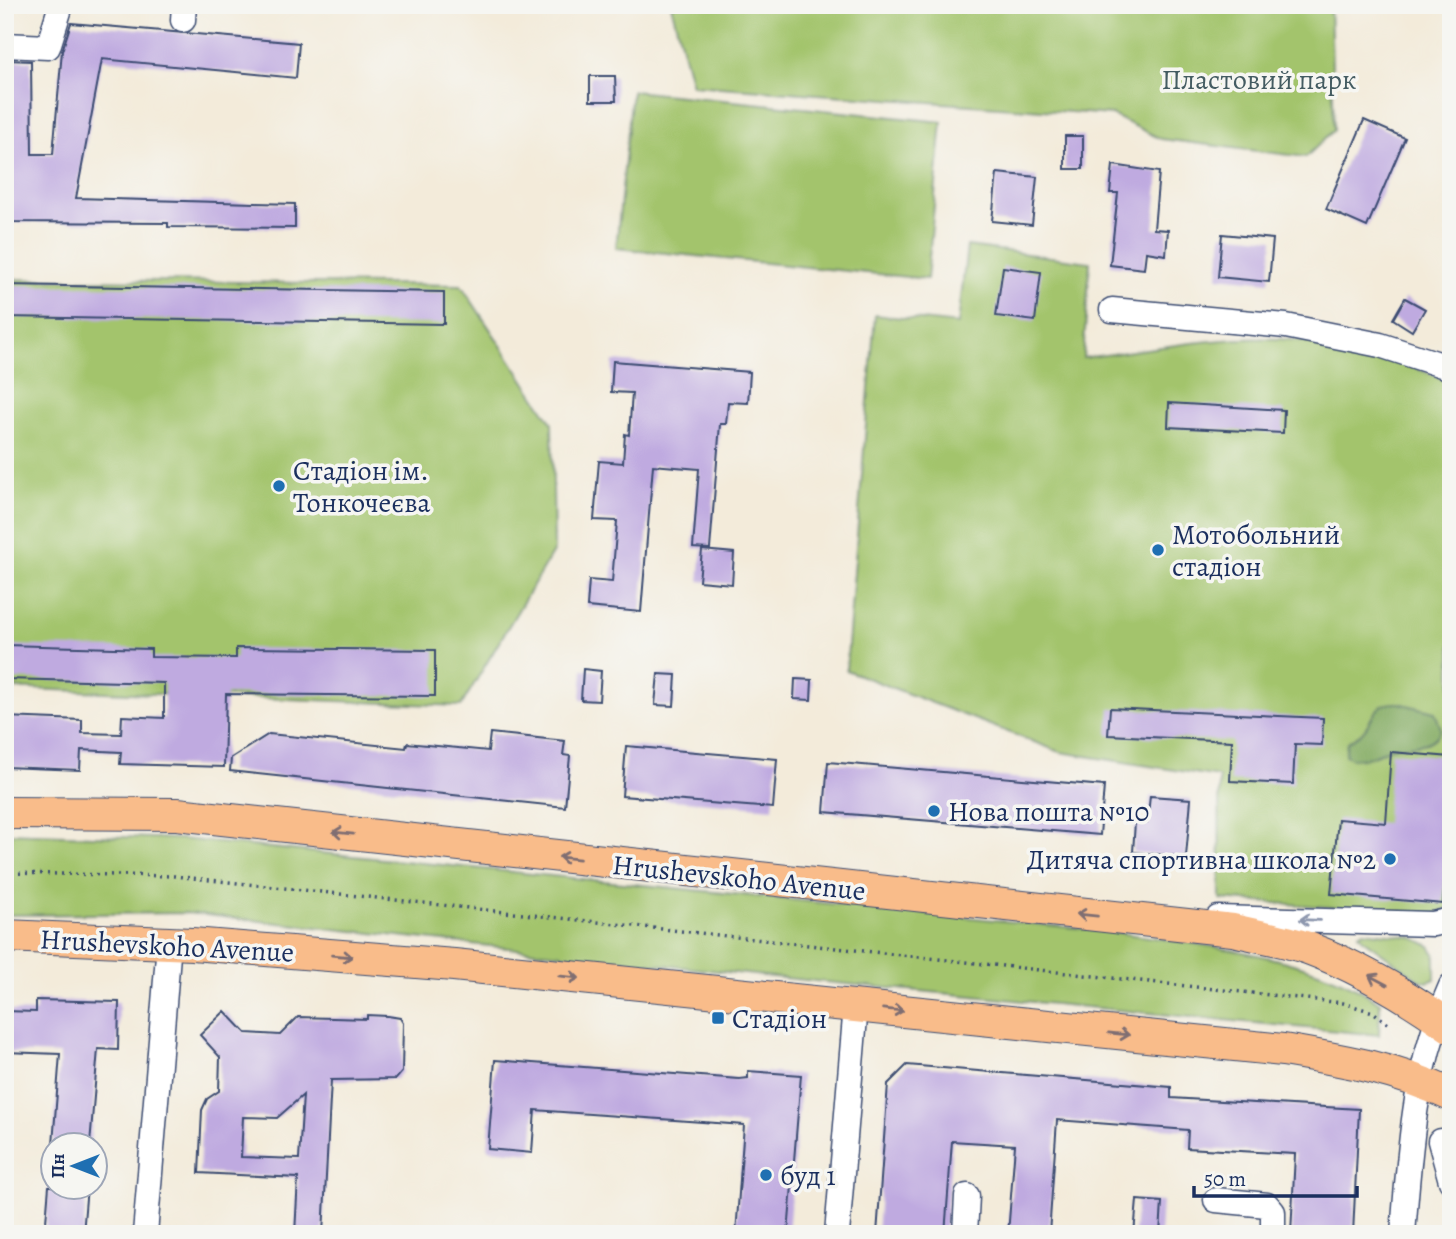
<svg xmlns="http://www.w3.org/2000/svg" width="1456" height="1239" font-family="Alegreya,serif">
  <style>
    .green { fill: #a3c46c; stroke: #5f7a65; stroke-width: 2 }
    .forest { fill: #82aa60; stroke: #4e6c5f; stroke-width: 2 }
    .building { fill: #bfaae0; fill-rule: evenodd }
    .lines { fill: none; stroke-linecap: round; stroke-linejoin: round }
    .minor-casing { stroke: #3b4b71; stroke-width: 27 }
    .major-casing { stroke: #3b4b71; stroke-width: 34 }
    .path { stroke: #3b4b71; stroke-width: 3.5; stroke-dasharray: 2 5; stroke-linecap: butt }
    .minor { stroke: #fff; stroke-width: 24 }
    .major { stroke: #f9bc8a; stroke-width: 32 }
    .oneway { stroke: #7f6e72 }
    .oneway2 { stroke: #8d97ae }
    .poi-dot { fill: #1f6fb2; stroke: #f6f6f2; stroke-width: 2.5 }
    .labels { text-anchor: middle; stroke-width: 7; stroke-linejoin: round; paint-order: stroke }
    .park-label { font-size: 28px; fill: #445c62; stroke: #f6f6f2 }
    .poi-label { font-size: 28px; fill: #1b2f5e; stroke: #f6f6f2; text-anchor: start }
    .street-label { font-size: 28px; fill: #1b2f5e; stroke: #f6f6f2 }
  </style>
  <rect width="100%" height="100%" fill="#f6f6f2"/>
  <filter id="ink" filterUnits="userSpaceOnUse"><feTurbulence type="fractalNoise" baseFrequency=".0143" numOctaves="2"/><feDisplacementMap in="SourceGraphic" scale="14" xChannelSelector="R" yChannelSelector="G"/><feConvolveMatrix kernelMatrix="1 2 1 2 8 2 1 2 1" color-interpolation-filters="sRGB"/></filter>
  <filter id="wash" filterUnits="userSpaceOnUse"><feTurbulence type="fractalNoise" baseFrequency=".00686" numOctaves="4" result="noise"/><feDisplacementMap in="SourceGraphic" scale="28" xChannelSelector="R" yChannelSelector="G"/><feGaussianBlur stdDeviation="1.57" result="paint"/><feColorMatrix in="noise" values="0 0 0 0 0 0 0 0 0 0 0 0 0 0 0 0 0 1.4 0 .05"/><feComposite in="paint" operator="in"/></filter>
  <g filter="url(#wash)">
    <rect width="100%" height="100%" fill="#f3ebda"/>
    <g class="green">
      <path d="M671 5H1330L1334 130 1306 157 1161 139 1112 115 692 85Z"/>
      <path d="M632 91 942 122 927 279 616 248Z"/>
      <path d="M967 246 1090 262 1083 358C1147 350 1215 336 1280 339 1337 342 1398 360 1451 382V907L1433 915 1220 899 1219 777 1060 752 846 670 875 315 958 324Z"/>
      <path d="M5 279 461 285 552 423 554 550 461 706 5 688Z"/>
      <path d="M5 833 181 839 1106 931C1187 943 1315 954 1380 1003L1379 1035 773 977 187 913 5 915Z"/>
      <path d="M1363 931 1412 937 1430 946 1435 954V979L1428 982 1420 980 1364 940 1359 934Z"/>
    </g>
    <path class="forest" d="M1399 703 1435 712 1441 729C1433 750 1409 743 1392 748 1376 753 1363 765 1345 755L1347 743C1351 739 1356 737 1361 733 1375 721 1370 702 1399 703Z"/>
    <g id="blocks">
      <g class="building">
        <path d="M71 23 299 43 296 78 102 59 76 198 295 204V228L168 227V223L5 222 7 60 31 61 32 154H53L62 51Z"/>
        <path d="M590 76H615L616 101H590Z"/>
        <path d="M1364 120 1405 138 1367 227 1326 209Z"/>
        <rect x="1065" y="136" width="18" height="33"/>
        <path d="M1113 165 1159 172 1154 229 1168 230 1166 255 1146 252 1144 269 1110 265 1118 193H1110Z"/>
        <path d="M997 173 1037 177 1032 225 992 221Z"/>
        <path d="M1222 234 1273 239 1269 282 1218 277Z"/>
        <path d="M1003 267 1041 272 1035 321 996 316Z"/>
        <path d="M5 285 444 292V324L5 317Z"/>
        <path d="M1405 298 1425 309 1412 331 1393 319Z"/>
        <path d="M613 361 750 372 748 403 728 402 726 424H720L710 549 693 548 699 469 653 465 641 612 587 607 589 580 612 582 617 521 594 520 599 461 623 463 625 434 629 435 632 393 611 392Z"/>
        <path d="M1169 403 1284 410 1283 433 1168 427Z"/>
        <path d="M702 550 734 553 732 584 699 581Z"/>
        <path d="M5 645 151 649V657L236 658V648L435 650V696L226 694 224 767 120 764 121 752 81 750 80 770 5 767V717L82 720V733L121 734 122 716 164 718V683L5 679Z"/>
        <path d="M583 669 601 671 599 701 581 700Z"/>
        <path d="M658 674 676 675 674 706 655 705Z"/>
        <path d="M795 679 812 680 811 700 794 699Z"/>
        <path d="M1110 708 1323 718 1322 745 1295 744 1293 784 1230 781 1232 741 1108 735Z"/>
        <path d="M490 733 565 741 563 755 570 756 565 807 230 771 231 758 269 734 406 748 407 743 488 751Z"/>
        <path d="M626 746 777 759 773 808 622 796Z"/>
        <path d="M1391 752 1451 757V807L1443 904 1331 894 1338 819 1386 823Z"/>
        <path d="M828 762 1104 786 1100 835 824 812Z"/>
        <path d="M1150 796 1191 799 1186 857 1133 852 1135 822 1147 823Z"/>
        <path d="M36 1000 119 1002 118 1050 98 1049 90 1144H53L60 1054 5 1052V1011L36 1012Z"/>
        <path d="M225 1011 246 1033 280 1035 298 1017 367 1019V1015L388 1016 400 1018 403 1023 402 1072 396 1079 331 1080 323 1234H295L298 1178 199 1173 202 1110 207 1099 219 1091 220 1057 200 1035ZM303 1095 299 1159 241 1157 243 1117 277 1118Z"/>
        <path d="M495 1060 739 1079 748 1078V1071L801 1075 788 1234H736L744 1125 535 1110 532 1153 488 1149Z"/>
        <path d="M907 1065 1171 1087V1098L1359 1109 1353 1234H1291L1295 1154 1187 1148 1188 1130 1057 1120 1049 1234H1008L1015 1145 952 1141 945 1234H877L888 1084Z"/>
        <path d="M49 1186H87L83 1234H45Z"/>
        <path d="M1137 1200 1162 1202 1160 1234H1134Z"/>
      </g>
    </g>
  </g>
  <g filter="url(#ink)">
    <use href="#blocks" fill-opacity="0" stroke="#3b4b71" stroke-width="2"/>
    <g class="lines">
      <defs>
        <g id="minor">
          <path d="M183 20 184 5"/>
          <path d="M5 45 48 47 61 5"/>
          <path d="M1112 310 1286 326 1380 345 1451 368"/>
          <path d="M1218 918 1433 924 1451 920"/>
          <path d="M1440 1141 1451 1181"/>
          <path d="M1216 1200 1267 1205 1273 1212V1234"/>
          <path d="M145 1234 169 943"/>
          <path d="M837 1234 856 1005"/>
          <path d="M965 1234 967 1196"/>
          <path d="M1403 1234C1410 1146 1414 1067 1451 986"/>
        </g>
        <g id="major">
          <path d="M5 813 177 814 1233 930C1258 936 1284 940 1308 948 1359 967 1406 995 1451 1027"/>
          <path d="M5 936 192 944 454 965 1283 1050C1342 1060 1397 1069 1451 1095"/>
        </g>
      </defs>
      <use href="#minor" class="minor-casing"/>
      <use href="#major" class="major-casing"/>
      <path class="path" d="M5 873 174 876 1343 1003 1373 1012 1391 1026"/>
      <use href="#minor" class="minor"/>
      <use href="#major" class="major"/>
    </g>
    <defs><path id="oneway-shaft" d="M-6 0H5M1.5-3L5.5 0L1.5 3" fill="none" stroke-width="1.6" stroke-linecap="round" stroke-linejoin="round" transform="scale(1.75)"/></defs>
    <g class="oneway">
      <use href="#oneway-shaft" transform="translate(343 833) rotate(-174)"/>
      <use href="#oneway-shaft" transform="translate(569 858) rotate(-174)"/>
      <use href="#oneway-shaft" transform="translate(1087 915) rotate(-174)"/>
      <use href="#oneway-shaft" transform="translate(342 956) rotate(5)"/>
      <use href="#oneway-shaft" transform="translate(569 977) rotate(6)"/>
      <use href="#oneway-shaft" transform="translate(1378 980) rotate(-152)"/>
      <use href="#oneway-shaft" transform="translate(893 1010) rotate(6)"/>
      <use href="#oneway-shaft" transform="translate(1119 1034) rotate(6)"/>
    </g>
    <use class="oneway2" href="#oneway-shaft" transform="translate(1310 920) rotate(-178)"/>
  </g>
  <g class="poi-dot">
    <circle cx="279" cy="486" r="7"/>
    <circle cx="1158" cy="550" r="7"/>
    <circle cx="934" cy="811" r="7"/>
    <circle cx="1390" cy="859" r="7"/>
    <rect x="711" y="1011" width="14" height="14" rx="3.5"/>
    <circle cx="766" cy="1175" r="7"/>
  </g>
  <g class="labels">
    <g class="park-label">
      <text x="1259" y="89">Пластовий парк</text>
    </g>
    <g class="poi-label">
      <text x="293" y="480">Стадіон ім.<tspan x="293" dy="32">Тонкочеєва</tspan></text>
      <text x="1172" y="544">Мотобольний<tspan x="1172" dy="32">стадіон</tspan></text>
      <text x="948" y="821">Нова пошта №10</text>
      <text x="1376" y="869" text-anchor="end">Дитяча спортивна школа №2</text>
      <text x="732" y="1028">Стадіон</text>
      <text x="780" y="1185">буд 1</text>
    </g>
    <g class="street-label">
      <text transform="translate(739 877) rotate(6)" y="10">Hrushevskoho Avenue</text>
      <text transform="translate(167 945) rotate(3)" y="10">Hrushevskoho Avenue</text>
    </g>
  </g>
  <rect width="1456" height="1239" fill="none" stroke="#f6f6f2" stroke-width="28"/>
  <g transform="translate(74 1166) rotate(270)"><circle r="33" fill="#f6f6f2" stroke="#9ea6b7" stroke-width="2"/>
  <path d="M0-5L12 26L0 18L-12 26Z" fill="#1f6fb2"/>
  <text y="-10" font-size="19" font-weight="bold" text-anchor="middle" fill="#1b2f5e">Пн</text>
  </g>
  <path d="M1194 1186v10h163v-10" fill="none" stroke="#1b2f5e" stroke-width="3.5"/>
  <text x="1204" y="1186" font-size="21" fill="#1b2f5e" stroke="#f6f6f2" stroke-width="5" paint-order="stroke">50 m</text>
</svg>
